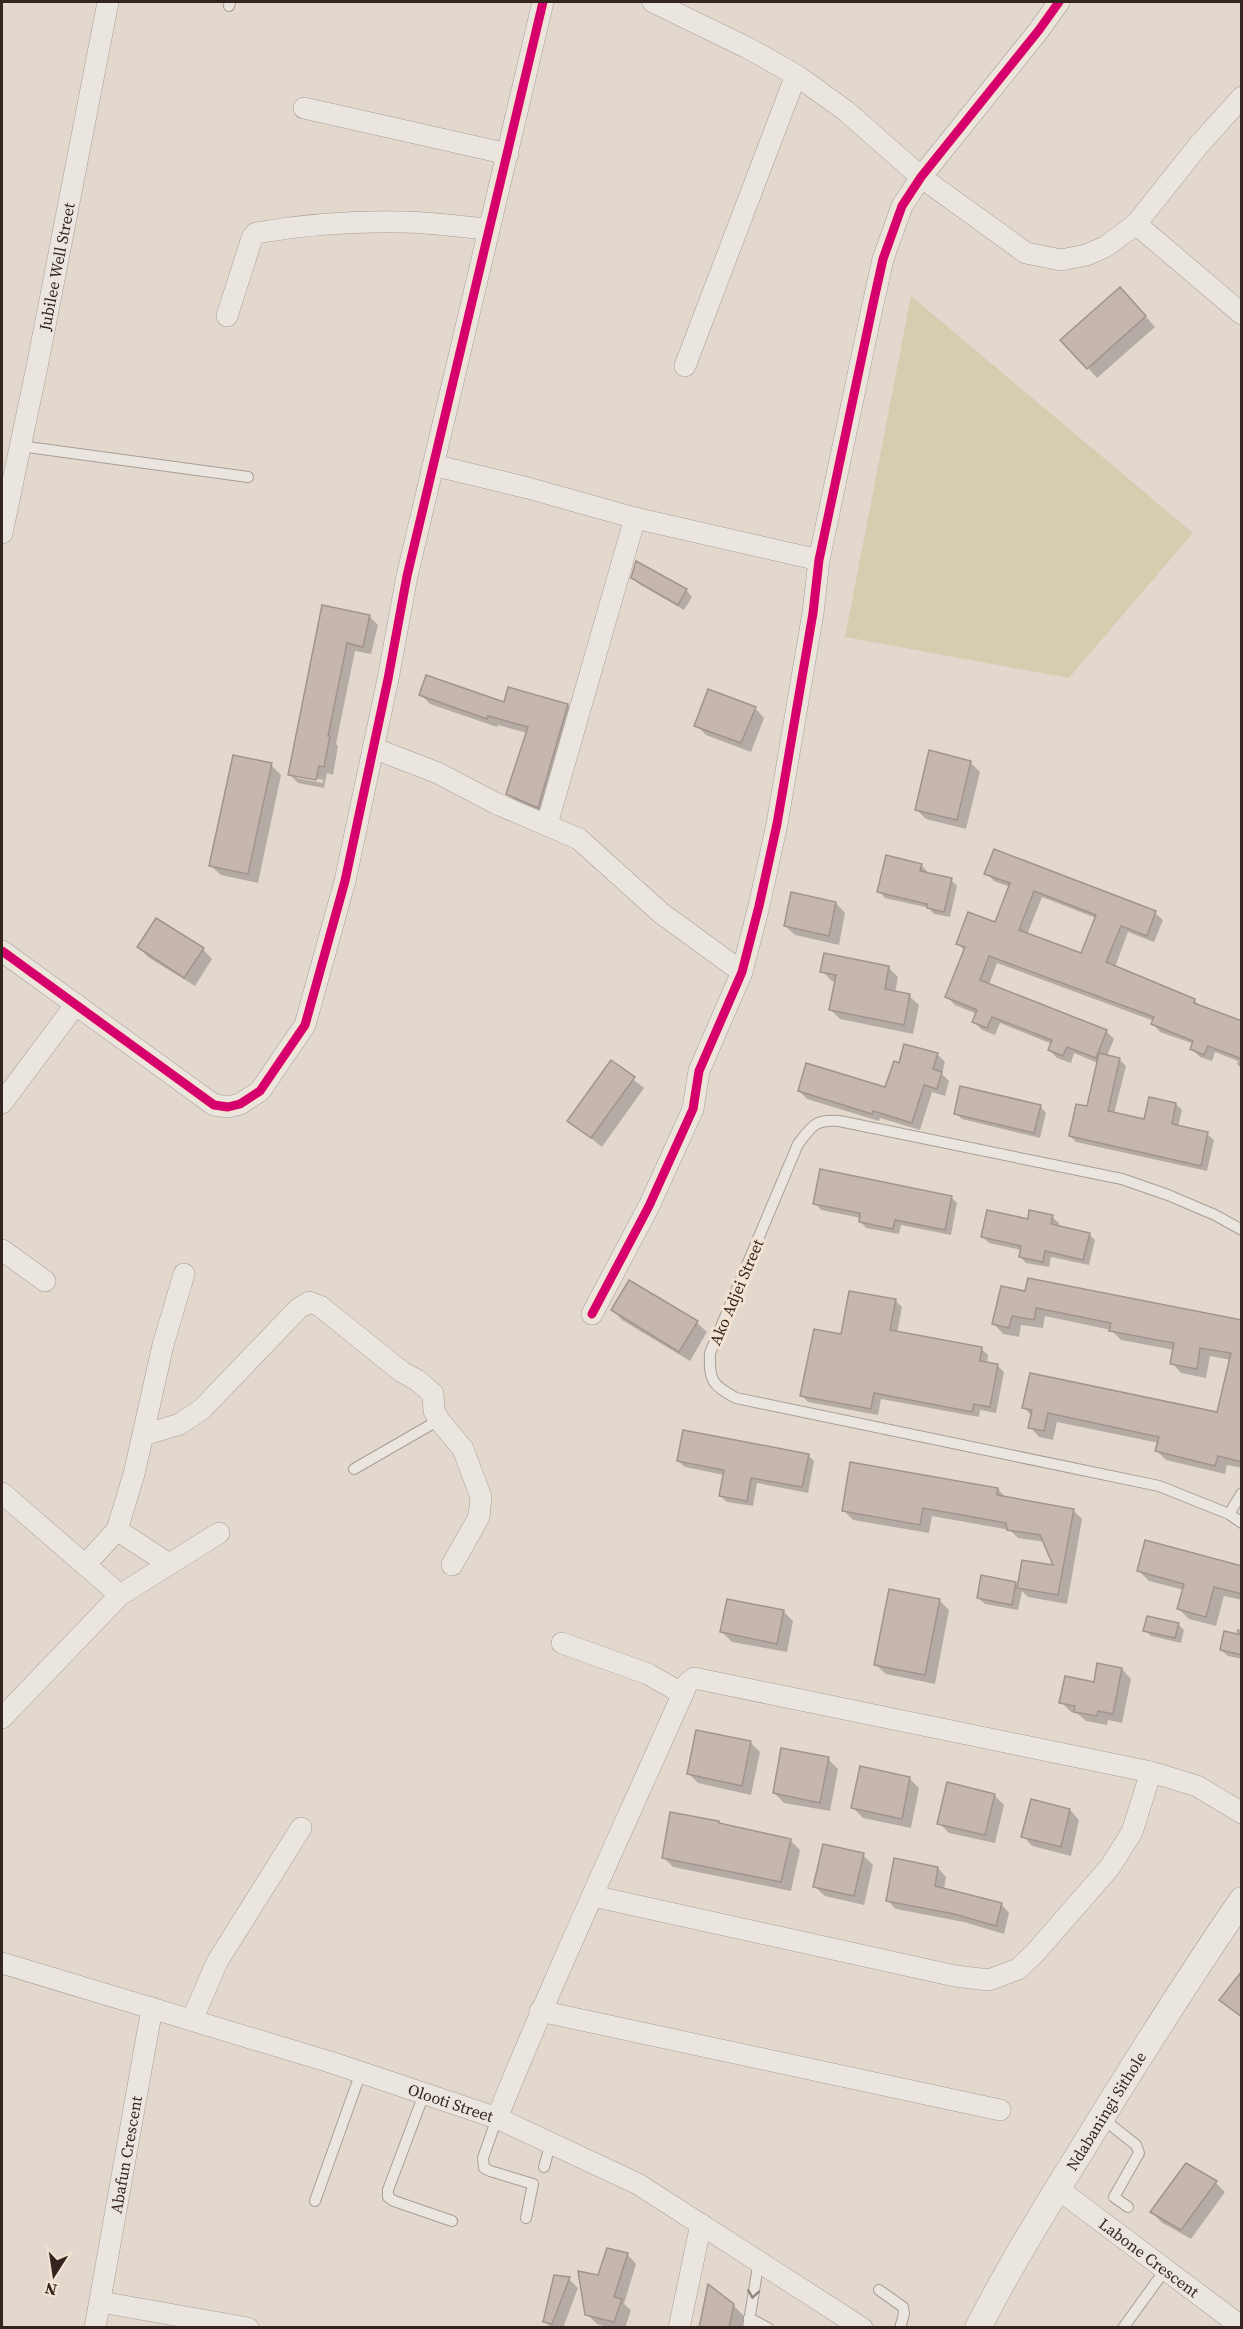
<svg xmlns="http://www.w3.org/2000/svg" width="1243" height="2329" font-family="'Source Serif 4',serif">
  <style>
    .green { fill: #d4cdb0 }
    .shadow { fill: #0003; fill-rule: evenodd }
    .building { fill: #c5b6ae; stroke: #a2948c; stroke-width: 1.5; fill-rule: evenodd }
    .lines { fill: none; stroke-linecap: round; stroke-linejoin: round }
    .service-casing { stroke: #a79e96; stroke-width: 12 }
    .minor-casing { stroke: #a79e96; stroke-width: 22 }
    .tertiary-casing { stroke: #a79e96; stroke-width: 27 }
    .service { stroke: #eae5de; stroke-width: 10 }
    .minor { stroke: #eae5de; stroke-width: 21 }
    .tertiary { stroke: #eae5de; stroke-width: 26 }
    .cycleway-casing { stroke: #f3e3d3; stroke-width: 13 }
    .cycleway { stroke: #d6006c; stroke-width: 9 }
    .oneway { stroke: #90857e }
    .labels { text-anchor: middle; stroke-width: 6; stroke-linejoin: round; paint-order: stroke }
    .street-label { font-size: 16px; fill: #35251f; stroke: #f3e3d3 }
  </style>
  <rect width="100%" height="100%" fill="#e2d8cd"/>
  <path class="green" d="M911 296 1193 533 1069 678 845 637Z"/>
  <g class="shadow">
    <path d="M1130 299 1155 327 1097 378 1088 368Z"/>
    <path d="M633 578 686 590 692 597 684 610 639 584Z"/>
    <path d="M324 606 369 616 378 625 371 654 355 651 336 744 338 746 333 775 327 773 324 788 298 783 289 774ZM297 775 323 780V783L297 778Z"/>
    <path d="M421 695 505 704 568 705 577 715 548 816 518 803 508 793 527 733 498 725 497 727 430 704Z"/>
    <path d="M755 708 764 718 751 752 706 735 696 725Z"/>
    <path d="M970 762 980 772 966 829 926 819 917 810Z"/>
    <path d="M271 765 281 775 258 883 221 875 211 866Z"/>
    <path d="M921 865 927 871V874L951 880 957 886 950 917 934 914 929 908 885 898 879 891Z"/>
    <path d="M986 873 1155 913 1163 920 1154 942 1128 932 1115 967 1194 1000 1202 1008 1242 1023V1069L1237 1064 1238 1061 1215 1052 1212 1061 1200 1057 1192 1049 1194 1044 1160 1032 1153 1024 1154 1021 997 963 989 985 1106 1031 1114 1039 1107 1056 1119 1059 1126 1066 1114 1114 1145 1121 1176 1104 1182 1110 1178 1127 1207 1134 1214 1140 1207 1171 1076 1142 1070 1136 1088 1108 1098 1063 1074 1053 1071 1063 1057 1058 1049 1050 1052 1044 1000 1023 995 1035 982 1030 974 1022 977 1014 955 1005 947 997 965 951 958 944 996 924 1010 887 994 881ZM1042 897 1096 918 1082 955 1027 935Z"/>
    <path d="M836 903 845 913 839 945 795 935 785 926Z"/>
    <path d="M139 947 203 949 212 959 195 986 148 957Z"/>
    <path d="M888 967 898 977 895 993 909 996 919 1005 913 1034 840 1019 830 1009 836 982 832 981 822 971Z"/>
    <path d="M937 1054 945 1062 942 1074 949 1081 945 1096 932 1092 920 1130 880 1118 879 1121 807 1099 799 1091 886 1089 900 1064Z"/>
    <path d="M611 1062 644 1088 602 1147 569 1120Z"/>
    <path d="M1040 1106 1046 1113 1040 1138 962 1119 955 1113Z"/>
    <path d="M951 1197 957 1203 951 1235 901 1225 899 1234 866 1228 860 1221 861 1218 821 1210 815 1203Z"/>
    <path d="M1052 1217 1059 1223 1058 1227 1089 1234 1095 1240 1089 1265 1051 1257 1049 1267 1026 1263 1020 1256 1021 1250 989 1243 983 1237 1029 1221Z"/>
    <path d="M630 1282 697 1323 707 1332 690 1361 622 1320 613 1310Z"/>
    <path d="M1026 1293 1242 1321V1468L1227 1465 1225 1474 1166 1460 1157 1451 1159 1443 1057 1422 1053 1440 1039 1437 1030 1427 1032 1416 1024 1408 1218 1414 1231 1360 1210 1356 1206 1378 1181 1373 1172 1363 1174 1350 1121 1340 1111 1330 1045 1316 1043 1328 1021 1325 1019 1337 1003 1334 994 1324Z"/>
    <path d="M895 1300 902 1307 897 1333 982 1349 988 1355 987 1363 997 1365 1004 1372 996 1413 980 1410 979 1417 881 1399 878 1415 808 1402 801 1395 842 1336Z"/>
    <path d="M808 1455 814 1461 808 1493 757 1483 753 1506 727 1502 720 1496 724 1475 685 1467 678 1461Z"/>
    <path d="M998 1489 1006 1498 1073 1510 1082 1519 1067 1604 1028 1597 1022 1591 1018 1610 985 1604 978 1598 1015 1583 1019 1587 1056 1567 1045 1542 1018 1538 1010 1530 932 1516 929 1533 853 1520 843 1510Z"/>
    <path d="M1242 1567V1600L1224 1596 1216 1626 1189 1619 1179 1609 1184 1590 1149 1581 1139 1571Z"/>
    <path d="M939 1600 949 1610 935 1684 886 1674 876 1665Z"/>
    <path d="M783 1611 793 1621 787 1652 732 1642 722 1632Z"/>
    <path d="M1178 1624 1184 1630 1181 1643 1151 1636 1145 1630Z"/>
    <path d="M1237 1629 1242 1630V1659L1228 1656 1221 1650 1236 1636Z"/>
    <path d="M1122 1669 1131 1679 1122 1723 1108 1720 1107 1725 1086 1721 1078 1714 1071 1712 1061 1702Z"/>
    <path d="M750 1742 760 1752 751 1795 698 1783 689 1774Z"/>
    <path d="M828 1759 838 1769 830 1811 784 1803 774 1793Z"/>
    <path d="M910 1779 919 1788 911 1828 863 1818 853 1808Z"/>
    <path d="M994 1795 1004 1805 995 1843 949 1833 939 1823Z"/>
    <path d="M1070 1810 1079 1820 1071 1856 1032 1846 1023 1836Z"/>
    <path d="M719 1822 722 1826 790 1840 800 1850 791 1891 673 1867 663 1857Z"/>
    <path d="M863 1855 873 1865 864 1905 825 1896 815 1887Z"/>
    <path d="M938 1868 946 1877 944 1889 1001 1904 1009 1913 1004 1934 964 1922 896 1909 887 1900Z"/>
    <path d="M1216 2183 1225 2192 1191 2239 1161 2222 1152 2212Z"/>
    <path d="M627 2254 636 2264 624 2304 631 2310 625 2328H609L597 2324 587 2314 599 2277Z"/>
    <path d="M569 2279 578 2288 563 2328H551L545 2321Z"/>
    <path d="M733 2305 746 2318 744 2328H701Z"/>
  </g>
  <g class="building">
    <path d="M1120 287 1146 316 1087 369 1060 340Z"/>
    <path d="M636 561 687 589 678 605 631 578Z"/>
    <path d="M322 605 370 615 363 647 347 643 328 736H330L324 767 319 766 316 780 288 775Z"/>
    <path d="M426 675 504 702 508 687 568 704 538 808 506 794 528 727 488 716 487 719 419 695Z"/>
    <path d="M708 689 756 707 741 743 694 726Z"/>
    <path d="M929 750 971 761 957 820 915 810Z"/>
    <path d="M233 755 272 763 248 874 209 866Z"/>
    <path d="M994 849 1156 911 1147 936 1121 926 1106 962 1195 999 1194 1003 1242 1021V1059L1208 1046 1204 1055 1190 1049 1193 1041 1151 1024 1154 1017 989 956 980 980 1107 1030 1096 1058 1067 1047 1063 1056 1048 1050 1052 1040 992 1017 987 1028 972 1022 977 1010 945 997 965 947 956 944 968 912 995 922 1010 883 984 874ZM1034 891 1096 915 1081 953 1019 930Z"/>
    <path d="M886 855 922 864 920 871 952 878 944 912 927 908V904L877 892Z"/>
    <path d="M791 892 836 902 829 936 784 926Z"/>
    <path d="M156 918 204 948 184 978 137 947Z"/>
    <path d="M824 953 889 966 885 989 910 994 904 1025 829 1010 836 975 820 972Z"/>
    <path d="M904 1044 938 1053 933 1069 942 1072 937 1089 924 1085 912 1123 873 1111 872 1114 798 1091 806 1063 885 1087 894 1061 899 1063Z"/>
    <path d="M1099 1053 1120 1058 1108 1111 1144 1119 1149 1097 1176 1103 1172 1124 1208 1132 1201 1166 1069 1136 1076 1104 1087 1106Z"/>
    <path d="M611 1060 635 1077 591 1138 567 1121Z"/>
    <path d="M960 1086 1041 1105 1034 1133 954 1114Z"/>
    <path d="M820 1169 952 1196 945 1230 895 1220 893 1229 859 1222 860 1213 813 1204Z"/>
    <path d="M987 1210 1028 1219 1029 1210 1053 1215 1051 1224 1090 1233 1083 1260 1045 1251 1043 1262 1019 1257 1021 1246 981 1237Z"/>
    <path d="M1028 1278 1242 1320V1462L1218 1456 1215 1466 1155 1451 1159 1437 1048 1413 1044 1431 1028 1428 1032 1410 1022 1408 1030 1373 1217 1412 1231 1353 1200 1348 1197 1369 1170 1364 1174 1343 1109 1331 1111 1323 1036 1308 1034 1320 1012 1316 1009 1328 992 1324 1001 1286 1025 1291Z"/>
    <path d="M629 1280 698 1321 679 1352 611 1310Z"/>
    <path d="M849 1291 896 1299 890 1330 982 1347 980 1361 998 1364 990 1407 974 1404 972 1412 874 1393 871 1409 800 1396 814 1329 841 1334Z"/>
    <path d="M683 1430 809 1454 802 1487 751 1478 747 1501 719 1496 724 1470 677 1461Z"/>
    <path d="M850 1462 998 1488 997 1495 1074 1509 1058 1595 1017 1588 1022 1560 1053 1565 1040 1535 1007 1530 1006 1523 923 1508 920 1525 842 1511Z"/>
    <path d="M1145 1540 1242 1566V1594L1214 1587 1206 1617 1177 1609 1184 1584 1137 1571Z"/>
    <path d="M981 1575 1016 1582 1012 1605 977 1598Z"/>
    <path d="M889 1589 940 1599 925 1675 874 1665Z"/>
    <path d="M727 1599 784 1610 777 1644 720 1632Z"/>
    <path d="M1147 1616 1179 1623 1175 1638 1143 1631Z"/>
    <path d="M1224 1631 1242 1635V1655L1220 1650Z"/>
    <path d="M1097 1663 1122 1668 1113 1714 1098 1711 1097 1716 1074 1712 1075 1706 1059 1703 1065 1676 1094 1682Z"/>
    <path d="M696 1730 751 1741 742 1786 687 1774Z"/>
    <path d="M781 1748 829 1757 820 1803 773 1793Z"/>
    <path d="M860 1766 910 1777 902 1819 851 1808Z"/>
    <path d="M947 1782 995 1794 985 1835 937 1824Z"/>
    <path d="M1031 1799 1070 1809 1061 1847 1021 1837Z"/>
    <path d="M670 1812 719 1821V1823L791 1839 781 1882 662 1858Z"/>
    <path d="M823 1844 864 1853 854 1896 813 1887Z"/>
    <path d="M894 1858 938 1867 935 1886 1002 1903 996 1926 954 1914 886 1901Z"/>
    <path d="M1242 1971V2017L1219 2000Z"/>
    <path d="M1186 2163 1217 2181 1181 2230 1150 2212Z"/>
    <path d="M607 2248 628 2253 614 2297 622 2299 614 2322 585 2315 578 2271 598 2275Z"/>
    <path d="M554 2275 570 2277 552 2324 543 2322Z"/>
    <path d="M708 2284 734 2304 729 2328H699Z"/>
  </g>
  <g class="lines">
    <defs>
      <g id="service">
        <path d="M229 6 230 2"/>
        <path d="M20 446 248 477"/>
        <path d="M1242 1230 1215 1215 1168 1195 1122 1179 839 1121C815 1119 812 1126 798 1144L710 1353C709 1381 712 1385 736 1398L1159 1486 1229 1514 1242 1523"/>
        <path d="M354 1469 439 1420"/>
        <path d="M1229 1514 1242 1493"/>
        <path d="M424 2094 388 2190V2197L394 2201 452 2221"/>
        <path d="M497 2118 483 2158 484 2168 490 2171 533 2184 526 2218"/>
        <path d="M1102 2118 1136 2145 1139 2153 1114 2197 1128 2207"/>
        <path d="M544 2167 551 2142"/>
        <path d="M315 2201 361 2072"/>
        <path d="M879 2290 903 2307 904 2314 900 2328"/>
        <path d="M749 2318 768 2328"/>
        <path d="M748 2328 759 2260"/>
        <path d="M1123 2328 1165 2270"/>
      </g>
      <g id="minor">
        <path d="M653 2 748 48 796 75 846 111 921 177 1026 253 1061 260 1086 255 1105 247 1136 224 1242 314"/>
        <path d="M304 108 508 154"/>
        <path d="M1136 224 1198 146 1242 97"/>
        <path d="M227 316 252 238 256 233C303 225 354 221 401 222 430 222 460 227 489 229"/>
        <path d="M685 366 796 75"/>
        <path d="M433 465 528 488 635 518 819 560"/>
        <path id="s1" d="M2 533 37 367 108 2"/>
        <path d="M373 748 438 773 495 803 579 839 661 913 742 972"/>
        <path d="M547 824 635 518"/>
        <path d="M2 951 214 1105 228 1107 240 1104 260 1091 305 1025 345 881 388 679 407 576 543 2"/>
        <path d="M2 1103 76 1004"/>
        <path d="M2 1250 45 1281"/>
        <path d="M592 1314 649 1206 693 1109 699 1071 742 972 759 906 777 824 813 613 819 560 873 304 883 259 902 206 921 177 1039 30 1059 2"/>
        <path d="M144 1435 180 1424 202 1409 298 1309 309 1302 320 1306 402 1372 417 1380 433 1394 434 1411 439 1420 463 1449 481 1497 479 1517 452 1565"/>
        <path d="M2 1493 120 1595"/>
        <path d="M169 1564 117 1530 134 1474 163 1345 184 1274"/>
        <path d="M85 1565 117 1530"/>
        <path d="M562 1643 648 1674 683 1694"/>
        <path d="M2 1718 120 1595 219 1533"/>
        <path d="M593 1896 955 1976 989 1980 1018 1969 1034 1954 1110 1867 1132 1832 1151 1772"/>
        <path id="s2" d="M2 1963 330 2062 497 2118 638 2184 862 2328"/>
        <path d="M540 2011 1000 2110"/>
        <path d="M192 2020 217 1962 301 1828"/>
        <path d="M497 2118C556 1972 623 1829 687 1684L694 1678 1151 1772 1197 1786 1242 1813"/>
        <path id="s3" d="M1058 2189 1242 2327"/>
        <path d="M101 2302 248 2328"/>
        <path id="s4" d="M95 2328 152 2008"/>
        <path d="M679 2328 701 2224"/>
      </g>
      <g id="tertiary">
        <path id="s5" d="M978 2328C1010 2265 1047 2206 1084 2146 1135 2063 1187 1980 1242 1900"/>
      </g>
    </defs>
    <use href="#service" class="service-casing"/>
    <use href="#minor" class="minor-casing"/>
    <use href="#tertiary" class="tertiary-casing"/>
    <use href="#service" class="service"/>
    <use href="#minor" class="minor"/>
    <use href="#tertiary" class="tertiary"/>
    <defs>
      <g id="cycleway">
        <path d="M2 951 214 1105 228 1107 240 1104 260 1091 305 1025 345 881 388 679 407 576 543 2"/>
        <path d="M592 1314 649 1206 693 1109 699 1071 742 972 759 906 777 824 813 613 819 560 873 304 883 259 902 206 921 177 1039 30 1059 2"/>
      </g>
    </defs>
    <use href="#cycleway" class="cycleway-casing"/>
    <use href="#cycleway" class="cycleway"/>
  </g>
  <defs><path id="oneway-chevron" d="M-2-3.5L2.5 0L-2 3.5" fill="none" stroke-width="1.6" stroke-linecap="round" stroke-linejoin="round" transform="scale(1.5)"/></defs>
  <use class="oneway" href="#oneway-chevron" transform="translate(753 2294) rotate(99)"/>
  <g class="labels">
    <g class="street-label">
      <text dy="6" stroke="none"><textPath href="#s1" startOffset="272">Jubilee Well Street</textPath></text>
      <text transform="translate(736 1292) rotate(-67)" y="6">Ako Adjei Street</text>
      <text dy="6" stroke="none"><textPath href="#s2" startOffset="470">Olooti Street</textPath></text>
      <text dy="6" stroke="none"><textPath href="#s5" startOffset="252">Ndabaningi Sithole</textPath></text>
      <text dy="6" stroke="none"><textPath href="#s4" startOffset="176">Abafun Crescent</textPath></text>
      <text dy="6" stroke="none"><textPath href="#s3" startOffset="114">Labone Crescent</textPath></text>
    </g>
  </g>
  <rect width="1243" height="2329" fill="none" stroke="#35251f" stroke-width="6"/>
  <g transform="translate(54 2275) rotate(192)" stroke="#f3e3d3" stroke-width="4.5" paint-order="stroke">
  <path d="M0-4.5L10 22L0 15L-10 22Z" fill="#35251f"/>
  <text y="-9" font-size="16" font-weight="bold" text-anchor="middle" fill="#35251f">N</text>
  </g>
</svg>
